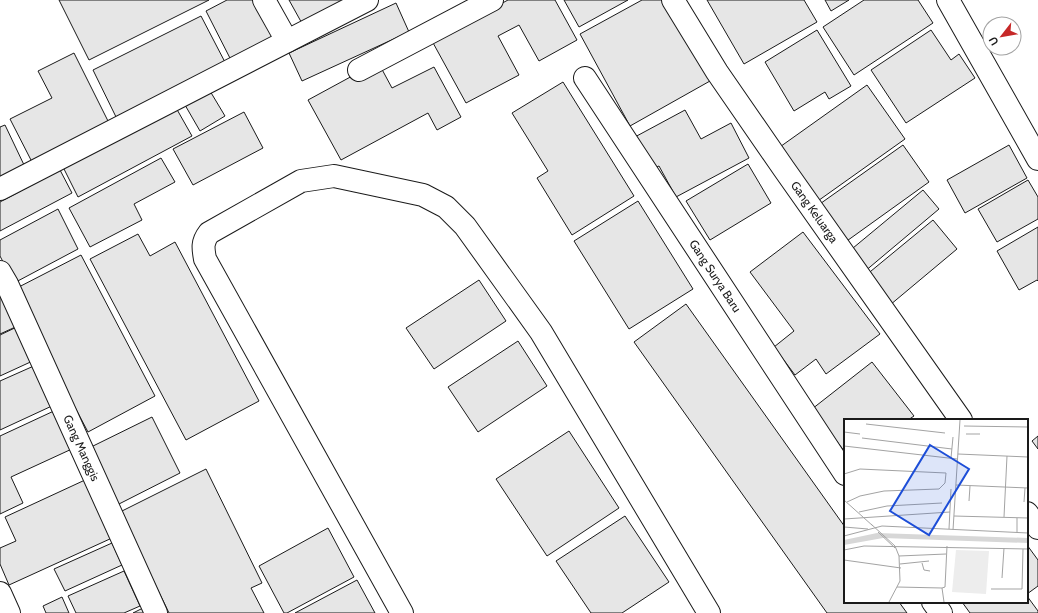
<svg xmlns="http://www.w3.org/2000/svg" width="1038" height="613" font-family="Cabin,sans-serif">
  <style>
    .building { fill: #e6e6e6; stroke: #1a1a1a }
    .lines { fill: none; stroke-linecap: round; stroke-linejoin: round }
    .street-casing { stroke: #1a1a1a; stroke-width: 24 }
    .street { stroke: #fff; stroke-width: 22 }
    .labels { text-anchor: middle; stroke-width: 3; stroke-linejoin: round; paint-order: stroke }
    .street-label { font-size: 12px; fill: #1a1a1a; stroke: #fff }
    .inset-road { fill: none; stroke: #a3a3a3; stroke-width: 1 }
    .view { fill: #1d4ed8; fill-opacity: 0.15; stroke: #1d4ed8; stroke-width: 2 }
    .inset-edge { fill: none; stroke: #1a1a1a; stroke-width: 2 }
  </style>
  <rect width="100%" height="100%" fill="#fff"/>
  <g class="building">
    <path d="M59 0H209L89 60Z"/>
    <path d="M227 0H254L276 44 234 66 206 11Z"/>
    <path d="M289 0H352L304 27Z"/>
    <path d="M508 0H555L577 40 539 61 519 25 498 36 519 75 466 103 432 41Z"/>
    <path d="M564 0H628L579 27Z"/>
    <path d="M642 0H666L710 81 630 126 580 34Z"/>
    <path d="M707 0H804L817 22 744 64Z"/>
    <path d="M825 0H849L831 11Z"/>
    <path d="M864 0H918L933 23 854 75 823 27Z"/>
    <path d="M396 3 409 32 302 81 289 53Z"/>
    <path d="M201 16 227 66 118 121 93 70Z"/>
    <path d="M817 30 851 86 829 99 825 92 794 111 765 62Z"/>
    <path d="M931 30 951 60 959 54 975 78 906 123 871 70Z"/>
    <path d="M74 53 109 123 32 162 10 119 52 98 38 71Z"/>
    <path d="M378 62 392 88 434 67 461 117 437 130 428 113 341 160 308 100Z"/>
    <path d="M563 82 634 196 572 235 537 178 548 171 512 113Z"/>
    <path d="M867 85 905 139 815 203 777 149Z"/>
    <path d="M210 91 225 116 200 131 185 105Z"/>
    <path d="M175 106 192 136 78 197 63 167Z"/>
    <path d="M685 110 701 139 731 123 749 158 676 197 659 166 650 170 633 138Z"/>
    <path d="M244 112 263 148 193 185 173 149Z"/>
    <path d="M5 125 25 167 0 178V127Z"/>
    <path d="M903 145 929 182 844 243 817 206Z"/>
    <path d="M1009 145 1027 178 965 213 947 180Z"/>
    <path d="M161 158 175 182 134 204 142 220 90 247 69 208Z"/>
    <path d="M748 164 771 203 710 240 686 201Z"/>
    <path d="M60 170 72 193 0 231V202Z"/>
    <path d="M1028 180 1038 197V219L997 242 978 209Z"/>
    <path d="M923 190 939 209 864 272 847 253Z"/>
    <path d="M638 201 693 289 629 329 574 241Z"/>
    <path d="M58 209 78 249 14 283 0 256V240Z"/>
    <path d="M933 220 957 249 890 305 865 276Z"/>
    <path d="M1038 227V281L1037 280 1019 290 997 251Z"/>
    <path d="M803 232 880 334 826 374 816 359 795 375 774 347 794 331 750 272Z"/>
    <path d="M138 234 150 256 175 242 259 401 186 440 90 259Z"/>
    <path d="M81 255 155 396 88 432 13 290Z"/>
    <path d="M479 280 506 321 434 369 406 328Z"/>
    <path d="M0 287 22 324 0 334Z"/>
    <path d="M686 304 845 527V602H899L907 613H827L634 342Z"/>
    <path d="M21 325 37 359 0 376V335Z"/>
    <path d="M518 341 547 386 478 432 448 387Z"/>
    <path d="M872 362 914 416 908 420H845V452L812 409Z"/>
    <path d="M36 365 54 405 0 430V381Z"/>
    <path d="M56 410 74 448 11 477 23 503 0 514V436Z"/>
    <path d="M152 417 180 473 117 505 89 448Z"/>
    <path d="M569 431 619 508 547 556 496 479Z"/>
    <path d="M1038 436V449L1032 441Z"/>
    <path d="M206 469 262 583 251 588 264 613H169L120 512Z"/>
    <path d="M85 480 112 538 9 585 0 564V548L16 541 5 517Z"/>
    <path d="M625 516 669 582 622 613H591L556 561Z"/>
    <path d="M328 528 354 577 287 613H284L259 566Z"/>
    <path d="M112 543 122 565 65 591 54 569Z"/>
    <path d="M1027 545 1038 560V586L1027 594Z"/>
    <path d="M124 571 140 606 124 613H76L68 596Z"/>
    <path d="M357 580 375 613H295Z"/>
    <path d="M1027 596 1038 611V613H970L962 602H1027Z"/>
    <path d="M62 597 69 613H46L43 606Z"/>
    <path d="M143 608 146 613H133Z"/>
  </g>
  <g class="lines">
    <defs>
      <g id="street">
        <path d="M264 0 287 41"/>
        <path id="s1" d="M673 0 717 72 784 169 961 420"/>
        <path d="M948 0 1038 159"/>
        <path d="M359 70 492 0"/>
        <path id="s2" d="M585 78 845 474"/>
        <path d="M0 189 367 0"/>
        <path id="s3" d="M0 272 7 284 156 613"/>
        <path d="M1027 513 1038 528"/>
        <path d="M0 593 9 613"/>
        <path d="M933 602 941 613"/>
        <path d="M402 613 205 259C203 248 202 242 209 233L301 181 334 176 423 195 446 207 465 226 541 332 709 613"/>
      </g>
    </defs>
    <use href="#street" class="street-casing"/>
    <use href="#street" class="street"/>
  </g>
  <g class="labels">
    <g class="street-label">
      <text dy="4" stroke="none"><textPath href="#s1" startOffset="255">Gang Keluarga</textPath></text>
      <text dy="4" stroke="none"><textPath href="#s2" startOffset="237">Gang Surya Baru</textPath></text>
      <text dy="4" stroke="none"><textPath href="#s3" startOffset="194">Gang Manggis</textPath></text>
    </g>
  </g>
  <g transform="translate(844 419)">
    <rect width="184" height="184" fill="#fff"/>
    <path d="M112 131 145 132 142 175 108 173Z" fill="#ededed"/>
    <path d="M33 114 184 119V124L39 119 0 126V121Z" fill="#d7d7d7"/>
    <path class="inset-road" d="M22 5 101 14M120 7 184 8M0 13 16 15M122 15H136M18 19 108 30M0 27 113 40M114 35 184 38M107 39 109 18M0 55 16 50 102 54 101 64 95 70 40 72 16 77 3 83M112 66 184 69M0 81 29 107M125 82 126 67M180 83 181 69M15 93 43 87 98 84M110 97 184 99M160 98 163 37M0 100 106 93M27 105 51 127 55 137 56 162 45 183M0 108 24 110M105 110 107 70M109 111 116 1M34 113 51 129M173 114V99M0 117 38 107 184 114M0 131 20 127 184 130M55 137 102 135M0 141 57 149M78 144 80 151 86 152M56 145 85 142M158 159 160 129M53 168 98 169M98 169 101 168 103 127M98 169 100 183M147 170H178L179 130"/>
    <path class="view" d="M86 26 125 50 85 116 46 92Z"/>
    <rect width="184" height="184" class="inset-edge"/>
  </g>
  <g transform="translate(1002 36) rotate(239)"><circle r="19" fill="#ffffff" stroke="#a3a3a3"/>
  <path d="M0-3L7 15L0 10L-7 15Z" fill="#c62828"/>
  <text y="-6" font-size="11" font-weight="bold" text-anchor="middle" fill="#1a1a1a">U</text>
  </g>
</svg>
